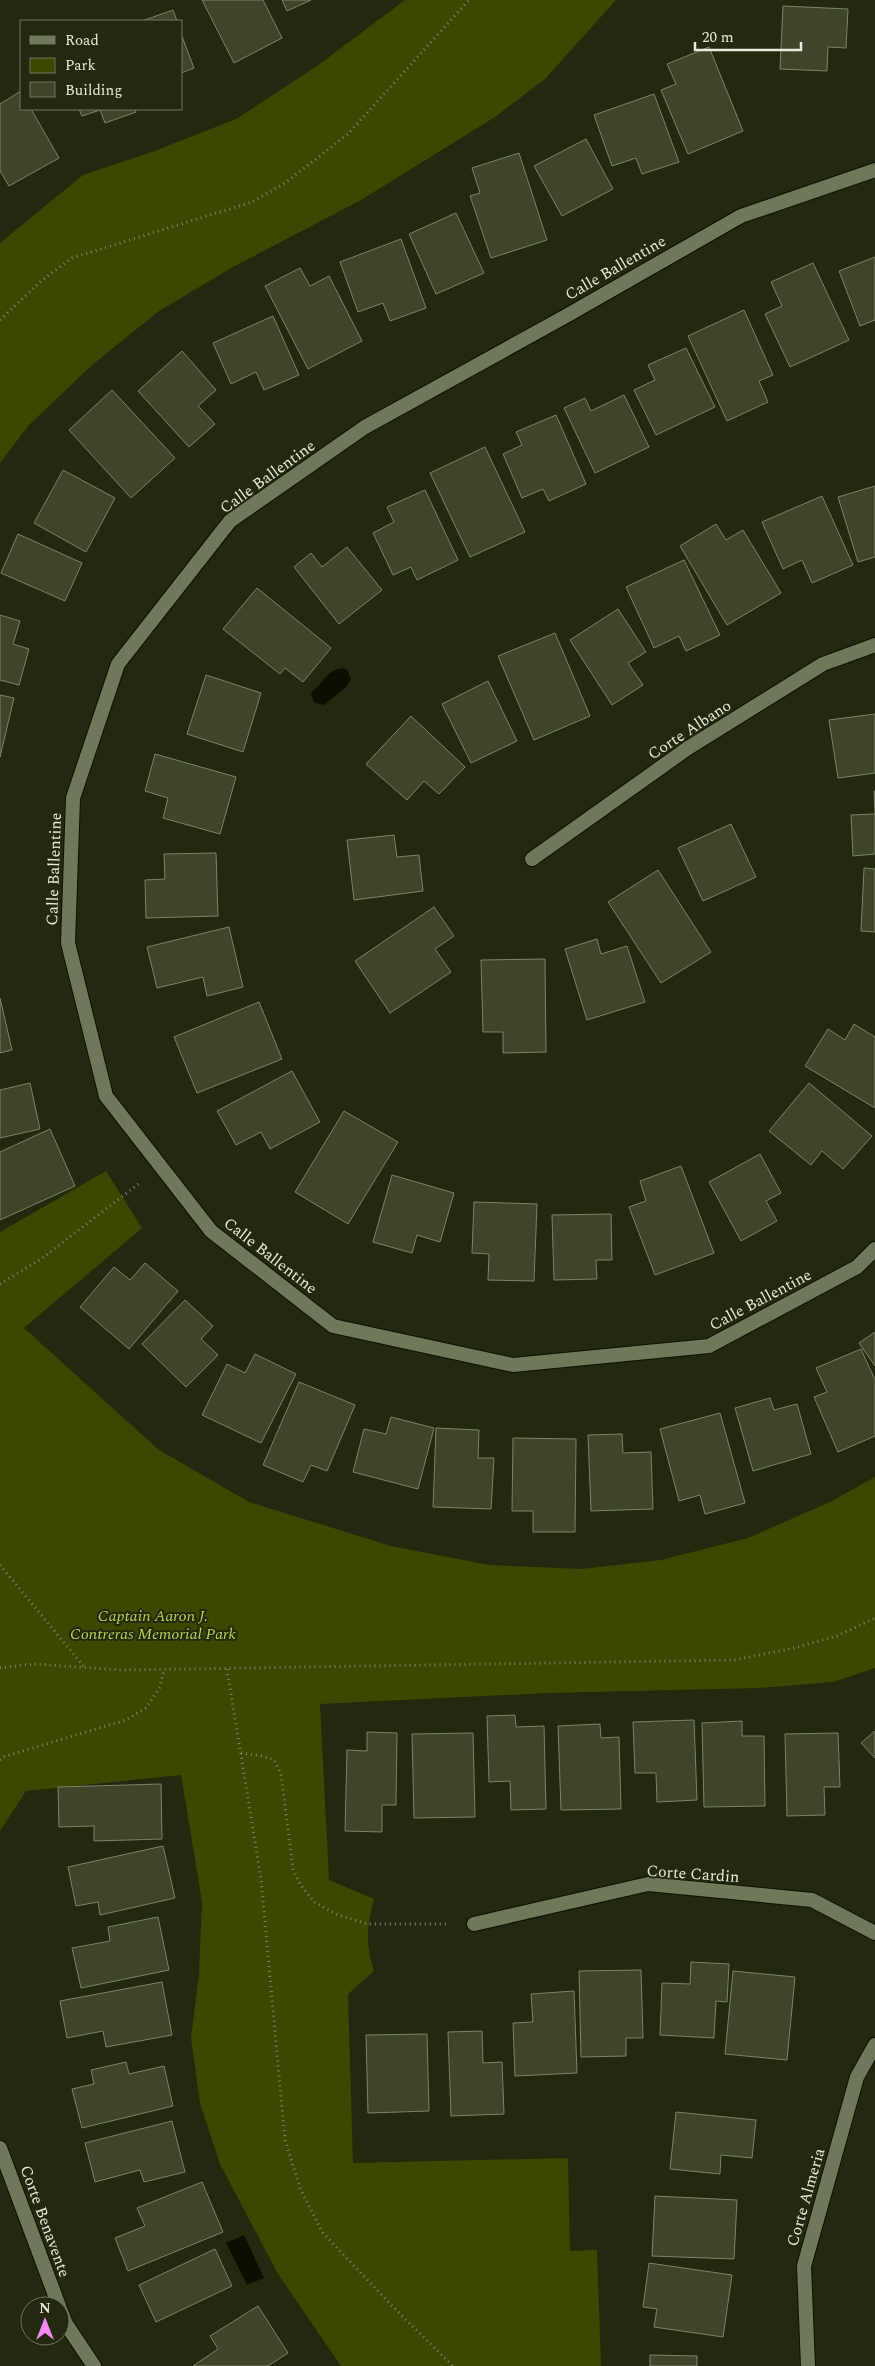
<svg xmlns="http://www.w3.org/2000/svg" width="875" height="2366" font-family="Spectral,serif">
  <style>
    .green { fill: #3c4700 }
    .water { fill: #0b0f00 }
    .building { fill: #3e4529; stroke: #7c8466 }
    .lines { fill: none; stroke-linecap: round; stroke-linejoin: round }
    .minor-casing { stroke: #0d1100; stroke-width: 16 }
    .path { stroke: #7e836d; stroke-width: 3; stroke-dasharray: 1 4; stroke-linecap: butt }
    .minor { stroke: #70785a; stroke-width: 14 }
    .labels { text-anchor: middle; stroke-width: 4; stroke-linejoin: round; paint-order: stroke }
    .street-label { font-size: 16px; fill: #e7ebdb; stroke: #23290e }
    .park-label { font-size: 16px; font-style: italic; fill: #bad356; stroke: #23290e }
  </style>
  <rect width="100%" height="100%" fill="#23290e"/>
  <g class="green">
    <path d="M405 0H616L545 79 495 117 361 200 233 267 159 311 92 365 28 426 0 463V243L83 175 152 152 236 119 317 66Z"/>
    <path d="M106 1171 142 1228 24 1328 159 1450 249 1502 391 1546 489 1565 581 1569 661 1560 748 1538 830 1502 875 1477V1668L833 1682 759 1688 549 1693 320 1704 329 1880 374 1899C367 1927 365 1943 374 1971L348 1994 353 2163 568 2158 570 2251 597 2250 601 2366H341L278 2274 220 2164 200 2103 191 2038 199 1974 202 1902 181 1775 26 1791 0 1831V1232Z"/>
  </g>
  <g class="water">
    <path d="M342 668 347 669 351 679 347 686 324 705 315 703 311 696 312 692C323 683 327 670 342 668Z"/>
    <path d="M244 2235 264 2278 247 2285 226 2243Z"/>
  </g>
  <g class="building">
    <path d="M202 0H263L282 38 234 63Z"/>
    <path d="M282 0H311L287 11Z"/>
    <path d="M783 6 848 9 846 48 828 47 827 71 780 69Z"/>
    <path d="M173 10 177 21H142Z"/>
    <path d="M181 34 194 68 181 73Z"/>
    <path d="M709 47 743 131 688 154 661 90 676 84 667 64Z"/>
    <path d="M21 91V109H31L59 158 9 186 0 171V104Z"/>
    <path d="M654 94 679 162 642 174 636 158 612 166 594 115Z"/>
    <path d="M79 109H135L136 112 105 123 100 110 82 116Z"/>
    <path d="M586 139 613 189 562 216 534 166Z"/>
    <path d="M519 153 547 240 491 258 470 196 480 193 472 168Z"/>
    <path d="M456 213 484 273 436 294 409 234Z"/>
    <path d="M401 239 426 308 390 321 383 303 358 312 340 262Z"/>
    <path d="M875 257V320L860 326 839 271Z"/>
    <path d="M813 263 849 340 790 367 765 314 782 306 771 282Z"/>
    <path d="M300 268 310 286 329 276 362 341 308 369 265 286Z"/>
    <path d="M744 310 773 375 759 381 768 402 727 421 688 336Z"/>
    <path d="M273 316 299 375 264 390 256 372 231 384 213 343Z"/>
    <path d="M686 348 715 407 656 435 634 390 655 380 648 365Z"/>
    <path d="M182 351 216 390 198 406 215 424 189 447 138 391Z"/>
    <path d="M112 390 175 458 131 498 69 430Z"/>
    <path d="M624 395 649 447 595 473 564 408 585 398 591 411Z"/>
    <path d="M556 415 586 484 549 501 543 489 522 498 503 454 522 445 516 432Z"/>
    <path d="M485 447 525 532 470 557 430 473Z"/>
    <path d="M63 470 115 498 86 552 34 523Z"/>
    <path d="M875 486V557L858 562 838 497Z"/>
    <path d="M425 490 458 560 417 580 411 567 393 575 373 533 394 522 387 507Z"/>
    <path d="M822 496 853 565 812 583 802 560 783 569 762 522Z"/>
    <path d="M716 524 726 540 743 530 781 593 727 625 680 546Z"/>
    <path d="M18 534 82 563 65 601 1 573Z"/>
    <path d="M347 547 382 590 339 624 294 567 311 553 322 567Z"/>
    <path d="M684 560 720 635 686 651 679 636 654 648 626 587Z"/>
    <path d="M257 588 331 648 303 682 285 668 280 674 223 629Z"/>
    <path d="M618 609 646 652 628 663 643 685 612 705 570 640Z"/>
    <path d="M0 615 20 621 13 644 29 649 19 685 0 680Z"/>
    <path d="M555 633 590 716 534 740 498 656Z"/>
    <path d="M206 675 261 693 243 752 187 734Z"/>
    <path d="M488 681 517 741 471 763 442 704Z"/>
    <path d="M0 695 14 698 0 757Z"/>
    <path d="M875 714V773L838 778 829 720Z"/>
    <path d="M411 716 465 767 439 794 424 781 407 800 366 764Z"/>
    <path d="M155 754 236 777 220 834 163 818 168 798 145 791Z"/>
    <path d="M874 791H875V854L853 856 851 815 875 814Z"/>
    <path d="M731 824 756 877 703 901 678 848Z"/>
    <path d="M394 835 397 857 419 855 423 891 354 900 347 840Z"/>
    <path d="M216 853 218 916 146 918 145 880 165 879 164 854Z"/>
    <path d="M864 868 875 869V932L861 931Z"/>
    <path d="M658 870 711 952 661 983 608 902Z"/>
    <path d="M434 907 454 936 435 949 451 972 390 1013 355 961Z"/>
    <path d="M229 927 243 987 207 996 203 977 157 988 147 947Z"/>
    <path d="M597 939 601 954 627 946 645 1002 587 1020 565 949Z"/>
    <path d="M545 959 546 1052 503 1053V1032H483L481 960Z"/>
    <path d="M0 998 12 1050 0 1053Z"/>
    <path d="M259 1002 282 1059 197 1093 174 1037Z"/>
    <path d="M854 1024 875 1037V1108L805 1066 828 1029 845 1040Z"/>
    <path d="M292 1071 320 1122 270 1149 261 1132 236 1145 217 1111Z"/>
    <path d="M30 1083 40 1129 0 1138V1090Z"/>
    <path d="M809 1083 872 1136 843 1169 822 1151 811 1165 769 1131Z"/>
    <path d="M344 1111 398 1142 348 1224 295 1192Z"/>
    <path d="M50 1129 75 1186 0 1220V1152Z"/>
    <path d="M760 1154 781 1193 766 1201 777 1221 741 1241 709 1182Z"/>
    <path d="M681 1166 714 1253 655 1275 629 1207 646 1201 640 1181Z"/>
    <path d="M392 1175 454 1193 440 1242 417 1235 412 1253 373 1242Z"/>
    <path d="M474 1202 537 1204 534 1281 488 1280 489 1254 472 1253Z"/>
    <path d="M611 1214 612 1260H596L597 1279 554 1280 552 1215Z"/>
    <path d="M145 1263 178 1291 129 1349 80 1307 114 1267 130 1280Z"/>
    <path d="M185 1300 213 1326 201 1339 218 1355 186 1387 142 1344Z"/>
    <path d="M875 1332V1366L859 1343Z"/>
    <path d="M861 1349 875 1380V1436L838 1452 814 1397 827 1392 816 1368Z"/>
    <path d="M255 1354 296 1374 261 1443 202 1415 227 1364 245 1373Z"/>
    <path d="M299 1382 355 1405 327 1471 311 1465 303 1482 263 1465Z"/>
    <path d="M770 1398 774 1410 797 1404 811 1454 753 1471 735 1408Z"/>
    <path d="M720 1413 745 1503 705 1514 700 1495 679 1501 660 1429Z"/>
    <path d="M391 1417 434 1428 418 1489 353 1472 364 1429 386 1434Z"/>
    <path d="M436 1428 479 1430 478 1458H494L491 1509 433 1507Z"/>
    <path d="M622 1434 623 1453 651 1452 653 1509 591 1511 588 1435Z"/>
    <path d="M513 1438 576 1439 575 1532H533V1511H512Z"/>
    <path d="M515 1715 516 1727 544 1726 546 1809 511 1810 510 1781 489 1782 487 1716Z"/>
    <path d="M694 1720 697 1800 657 1802 656 1773H635L633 1722Z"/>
    <path d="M742 1721V1736H764L765 1806 704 1807 702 1723Z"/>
    <path d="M600 1724 601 1738 619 1737 621 1809 561 1810 558 1726Z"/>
    <path d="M875 1731V1758L861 1743Z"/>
    <path d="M367 1732 397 1733 396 1805H382V1832L345 1831 347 1750 367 1751Z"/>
    <path d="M473 1733 475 1817 414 1818 412 1734Z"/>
    <path d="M838 1733 840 1787H824L825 1815 787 1816 785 1734Z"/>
    <path d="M161 1784 162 1839 94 1841V1826L59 1827 58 1787Z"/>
    <path d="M163 1846 175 1898 100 1915 98 1902 76 1906 68 1867Z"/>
    <path d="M158 1917 169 1970 81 1988 72 1948 110 1941 108 1927Z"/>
    <path d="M691 1962 729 1964 727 2002 716 2001 714 2038 660 2035 662 1983 690 1984Z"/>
    <path d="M641 1970 643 2038H626V2056L581 2057 579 1971Z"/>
    <path d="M733 1971 795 1977 787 2060 725 2054Z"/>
    <path d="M162 1982 172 2035 106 2047 103 2031 67 2038 60 2001Z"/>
    <path d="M574 1991 577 2073 515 2076 513 2023 533 2022 531 1994Z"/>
    <path d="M482 2031 483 2063 502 2062 504 2114 451 2116 448 2032Z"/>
    <path d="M427 2034 429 2111 368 2113 366 2035Z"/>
    <path d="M126 2062 129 2074 164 2066 173 2106 82 2128 72 2089 94 2084 91 2070Z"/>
    <path d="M676 2112 756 2120 752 2158 721 2155 720 2174 670 2169Z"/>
    <path d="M172 2121 185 2172 144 2182 140 2170 95 2182 85 2143Z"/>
    <path d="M202 2182 223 2232 128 2271 115 2238 145 2226 137 2208Z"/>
    <path d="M655 2196 737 2200 734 2259 652 2256Z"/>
    <path d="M215 2249 232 2286 156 2322 139 2285Z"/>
    <path d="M649 2263 732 2275 723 2337 654 2327 657 2309 643 2307Z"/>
    <path d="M258 2306 288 2353 268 2366H193L218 2349 210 2336Z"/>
    <path d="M650 2355 697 2356V2366H650Z"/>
  </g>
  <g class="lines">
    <defs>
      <g id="minor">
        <path d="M875 170 741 216 566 316 365 427 230 521 118 664 73 798 68 943 106 1096 211 1231 333 1326 513 1365 709 1346 857 1267 875 1249"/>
        <path d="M532 859 688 748 823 664 875 645"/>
        <path d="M474 1924 648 1884 812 1900 875 1933"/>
        <path d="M0 2148 59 2306"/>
        <path d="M60 2309 66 2324 94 2366"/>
        <path d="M808 2366 804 2266 857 2077 875 2045"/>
      </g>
    </defs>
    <use href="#minor" class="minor-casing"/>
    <g class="path">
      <path d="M0 320 41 281 72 258 252 202 285 183 348 134 469 0"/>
      <path d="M0 1284 41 1259 141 1182"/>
      <path d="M0 1565 85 1668"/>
      <path d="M0 1668 33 1664 122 1670 734 1660 794 1648 837 1636 875 1618"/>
      <path d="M227 1669 261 1879 285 2140 300 2188 322 2232 392 2306 453 2366"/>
      <path d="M241 1753 261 1756 274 1760 281 1774 293 1869 300 1884 314 1902 338 1915 368 1924H449"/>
      <path d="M0 1760 3 1757 126 1720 146 1708 160 1687 164 1670"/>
    </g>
    <use href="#minor" class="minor"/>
  </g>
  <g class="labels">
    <g class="street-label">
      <text transform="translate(615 267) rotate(-30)" y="6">Calle Ballentine</text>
      <text transform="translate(267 476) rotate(-36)" y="6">Calle Ballentine</text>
      <text transform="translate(689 729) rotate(-33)" y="6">Corte Albano</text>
      <text transform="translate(53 869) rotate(-88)" y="6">Calle Ballentine</text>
      <text transform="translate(271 1255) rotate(38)" y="6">Calle Ballentine</text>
      <text transform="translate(760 1299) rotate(-28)" y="6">Calle Ballentine</text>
      <text transform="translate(693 1873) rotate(4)" y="6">Corte Cardin</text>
      <text transform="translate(805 2197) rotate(-74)" y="6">Corte Almeria</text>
      <text transform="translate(46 2221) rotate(70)" y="6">Corte Benavente</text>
    </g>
    <g class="park-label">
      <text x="153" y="1621">Captain Aaron J.<tspan x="153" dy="18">Contreras Memorial Park</tspan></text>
    </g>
  </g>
  <rect x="20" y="20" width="162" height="90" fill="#23290e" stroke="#717760"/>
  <rect x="30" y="36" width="25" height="8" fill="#70785a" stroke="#717760"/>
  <text x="65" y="45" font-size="15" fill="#e7ebdb">Road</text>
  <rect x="30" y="58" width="25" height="15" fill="#3c4700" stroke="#717760"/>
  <text x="65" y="70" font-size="15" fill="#e7ebdb">Park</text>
  <rect x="30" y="82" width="25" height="15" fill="#3e4529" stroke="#717760"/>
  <text x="65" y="95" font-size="15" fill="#e7ebdb">Building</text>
  <g transform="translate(45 2321)"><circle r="24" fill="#23290e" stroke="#717760"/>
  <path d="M0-4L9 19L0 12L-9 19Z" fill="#f589ef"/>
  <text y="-8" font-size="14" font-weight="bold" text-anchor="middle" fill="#e7ebdb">N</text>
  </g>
  <path d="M695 42v8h106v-8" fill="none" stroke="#e7ebdb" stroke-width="2.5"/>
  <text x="702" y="42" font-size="15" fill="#e7ebdb" stroke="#23290e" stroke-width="4" paint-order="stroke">20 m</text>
</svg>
